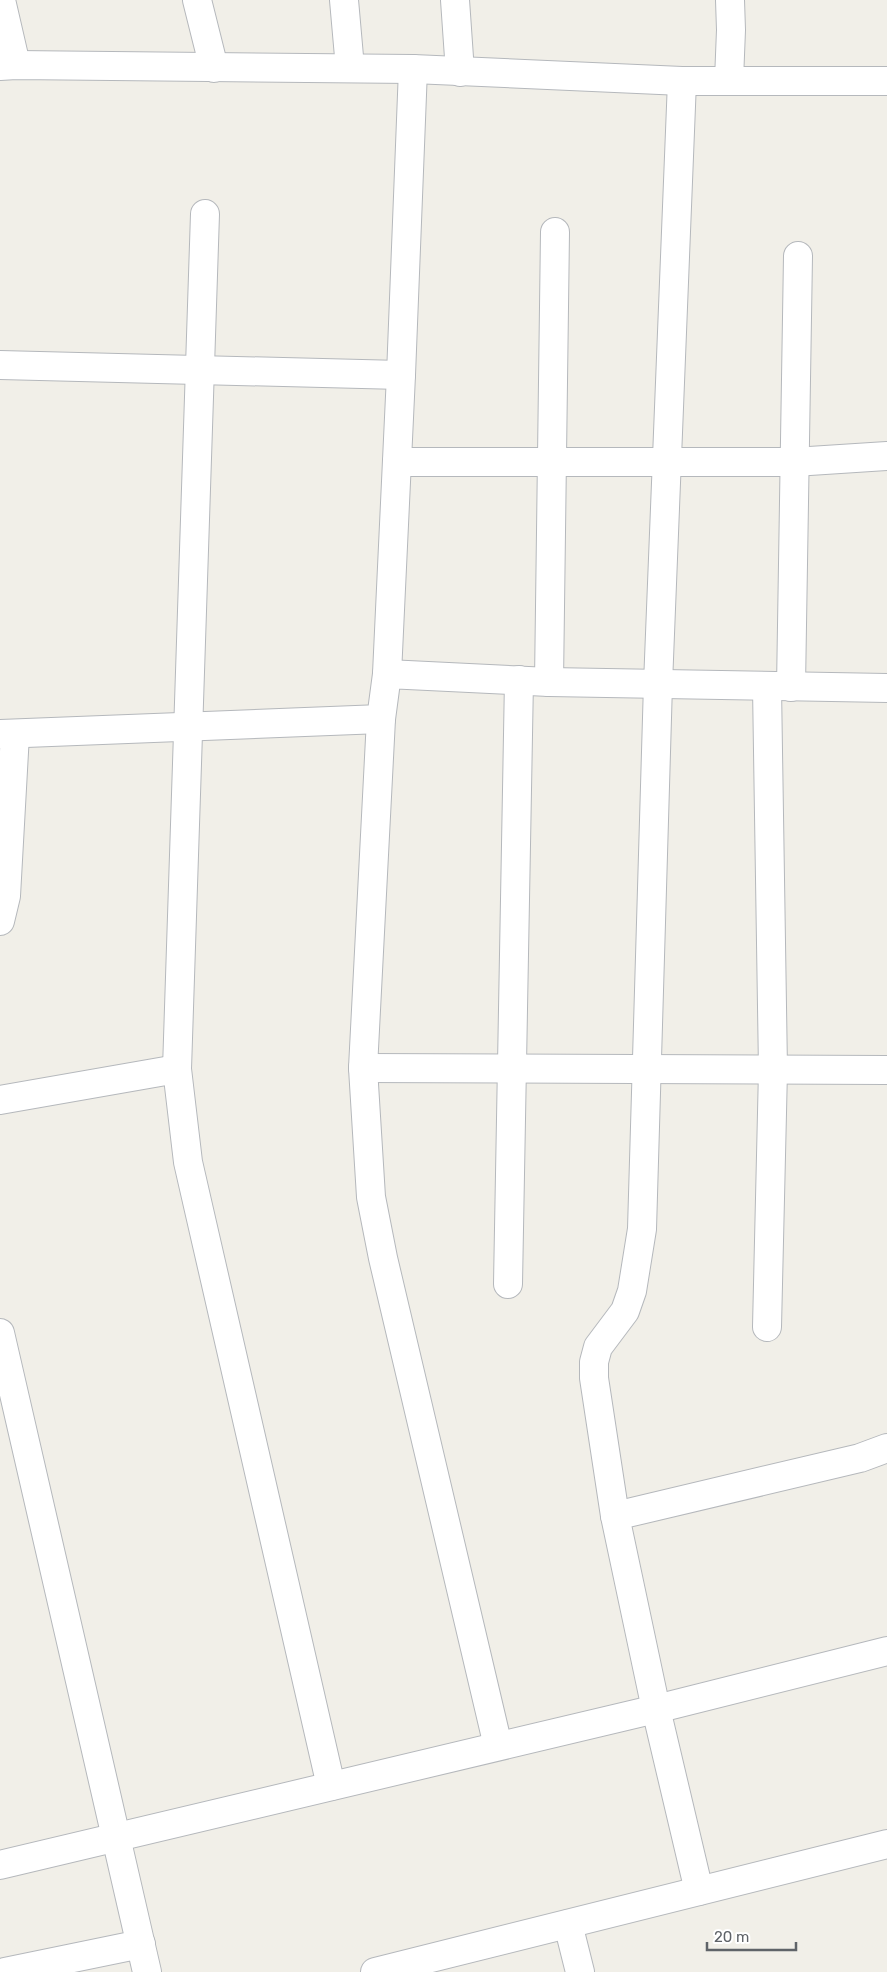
<svg xmlns="http://www.w3.org/2000/svg" width="887" height="1972" font-family="Rubik,sans-serif">
  <style>
    .lines { fill: none; stroke-linecap: round; stroke-linejoin: round }
    .minor-casing { stroke: #b5b8bc; stroke-width: 30 }
    .minor { stroke: #fff; stroke-width: 28 }
  </style>
  <rect width="100%" height="100%" fill="#f1efe8"/>
  <g class="lines">
    <defs>
      <g id="minor">
        <path d="M1 0 16 65"/>
        <path d="M197 0 214 68"/>
        <path d="M344 0 350 68"/>
        <path d="M455 0 460 72"/>
        <path d="M0 66 16 65 413 69 682 81H887"/>
        <path d="M729 80 731 30 730 0"/>
        <path d="M682 81 658 684 642 1229 632 1291 625 1311 598 1347 594 1362V1378L615 1516 656 1709 699 1891"/>
        <path d="M205 214 177 1069 188 1162 331 1786"/>
        <path d="M0 365 401 375"/>
        <path d="M397 462H794L887 456"/>
        <path d="M387 674 401 375 413 69"/>
        <path d="M549 682 555 232"/>
        <path d="M767 687 773 1070 767 1327"/>
        <path d="M791 687 798 256"/>
        <path d="M381 719 363 1068 371 1197 383 1258 498 1746"/>
        <path d="M0 734 381 719 387 674 549 682 887 688"/>
        <path d="M0 921 6 896 15 734"/>
        <path d="M363 1068 887 1070"/>
        <path d="M0 1100 177 1069"/>
        <path d="M508 1284 519 680"/>
        <path d="M0 1333 147 1972"/>
        <path d="M615 1516 860 1458 887 1448"/>
        <path d="M0 1865 656 1709 887 1651"/>
        <path d="M568 1924 580 1972"/>
        <path d="M5 1972 141 1944"/>
        <path d="M375 1972 887 1844"/>
      </g>
    </defs>
    <use href="#minor" class="minor-casing"/>
    <use href="#minor" class="minor"/>
  </g>
  <path d="M707 1942v8h89v-8" fill="none" stroke="#5f6368" stroke-width="2.5"/>
  <text x="714" y="1942" font-size="15" fill="#5f6368" stroke="#ffffff" stroke-width="4" paint-order="stroke">20 m</text>
</svg>
